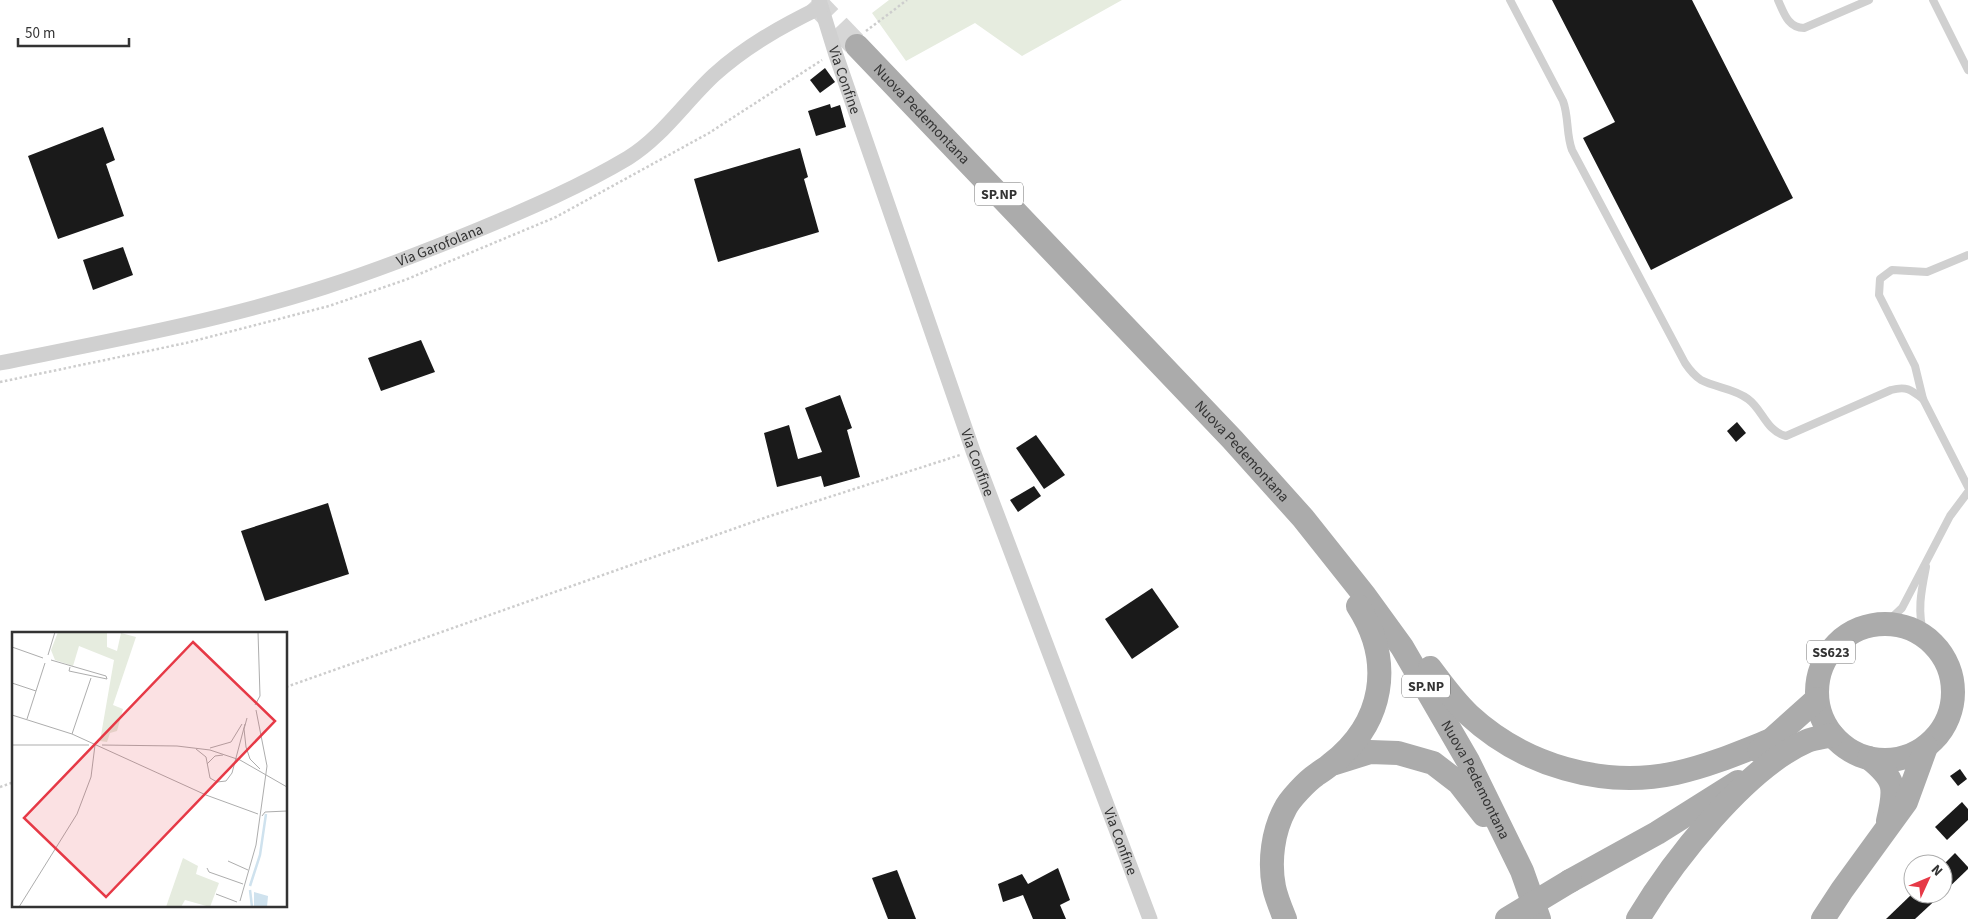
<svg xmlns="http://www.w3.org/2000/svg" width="1968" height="919" font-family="'Source Sans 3',sans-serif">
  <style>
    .green { fill: #e6ecdf }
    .building { fill: #1a1a1a }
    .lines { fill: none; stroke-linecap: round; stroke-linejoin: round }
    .primary-tunnel { stroke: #d6d6d6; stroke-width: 24; stroke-dasharray: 24 12; stroke-linecap: butt }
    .path { stroke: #cdcdcd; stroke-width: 2.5; stroke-dasharray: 2.5 2.5; stroke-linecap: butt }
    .service { stroke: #d0d0d0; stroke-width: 8 }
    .minor { stroke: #d0d0d0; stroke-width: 15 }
    .primary { stroke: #ababab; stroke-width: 24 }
    .primary-bridge { stroke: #ababab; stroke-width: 24 }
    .labels { text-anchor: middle; stroke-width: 5; stroke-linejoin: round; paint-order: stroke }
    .shield { fill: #fff; stroke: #707070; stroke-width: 1 }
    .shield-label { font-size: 14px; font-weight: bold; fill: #333 }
    .street-label { font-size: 15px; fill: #333; stroke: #fff }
    .inset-river { fill: none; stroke: #cfe2ee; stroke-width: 2.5 }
    .inset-road { fill: none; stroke: #adadad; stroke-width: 1 }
    .view { fill: #e63946; fill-opacity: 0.15; stroke: #e63946; stroke-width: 2.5 }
    .inset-edge { fill: none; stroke: #333; stroke-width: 2.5 }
  </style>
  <rect width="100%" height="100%" fill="#fff"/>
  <path class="green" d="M889 0H1122L1022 56 975 23 906 61 872 13Z"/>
  <g class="building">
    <path d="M1552 0H1692L1793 198 1651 270 1583 138 1615 122Z"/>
    <path d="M825 68 835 82 820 93 810 80Z"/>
    <path d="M830 104 831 108 840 105 846 127 816 136 808 111Z"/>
    <path d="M103 127 115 160 106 164 124 216 58 239 28 156Z"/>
    <path d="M800 148 808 177 804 179 819 232 718 262 694 179Z"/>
    <path d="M123 247 133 275 93 290 83 260Z"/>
    <path d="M421 340 435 372 381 391 368 358Z"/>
    <path d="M840 395 852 428 847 430 860 477 824 487 821 476 777 487 764 433 789 425 798 459 822 452 805 408Z"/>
    <path d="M1737 422 1746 433 1736 442 1727 431Z"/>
    <path d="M1036 435 1065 475 1044 489 1016 448Z"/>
    <path d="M1034 486 1041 496 1018 512 1010 500Z"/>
    <path d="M328 503 349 574 265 601 241 531Z"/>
    <path d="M1152 588 1179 627 1132 659 1105 619Z"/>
    <path d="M1960 769 1967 779 1958 786 1950 776Z"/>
    <path d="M1962 802 1968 809V820L1947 840 1935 827Z"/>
    <path d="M1955 853 1968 867V869L1943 893V865Z"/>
    <path d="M1058 868 1070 900 1060 905 1066 919H1033L1023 895 1003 902 998 884 1022 874 1028 884Z"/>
    <path d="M897 870 916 919H888L872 878Z"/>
    <path d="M1912 894H1942L1915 919H1886Z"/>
  </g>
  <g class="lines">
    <path class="primary-tunnel" d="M813 0 857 46"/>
    <g class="path">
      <path d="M866 31 907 0"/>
      <path d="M0 382 186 343 329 306 405 280 556 217 709 133 822 60"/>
      <path d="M286 687 767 517 960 455"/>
      <path d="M0 787 14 782"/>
    </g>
    <g class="service">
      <path d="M1510 0 1563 101C1569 117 1566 134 1572 150L1685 363C1689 369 1695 376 1701 380 1716 388 1734 388 1748 399 1763 410 1766 431 1786 436L1891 390C1906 386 1910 389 1923 399"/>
      <path d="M1778 0C1784 13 1788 28 1804 28L1869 0"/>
      <path d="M1933 0 1968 70"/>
      <path d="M1968 255 1927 272 1892 270 1880 279 1879 295 1915 366 1923 399 1968 487"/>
      <path d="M1885 624 1902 608 1950 516 1968 492"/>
      <path d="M1924 636C1917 611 1921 592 1926 567"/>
    </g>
    <g class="minor">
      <path id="s1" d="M819 0 836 55 973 451 1150 919"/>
      <path id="s2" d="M0 363C109 341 219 321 325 287 378 270 429 250 480 229 530 208 581 186 628 158 662 137 685 102 714 75 746 46 782 26 821 7"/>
    </g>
    <g class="primary">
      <path id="s3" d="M857 46 1232 439 1303 518 1365 596 1402 647 1468 761 1522 871 1539 919"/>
      <circle cx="1885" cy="692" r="68"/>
      <path d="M1430 668C1442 684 1454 701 1469 715 1523 765 1603 789 1676 773 1708 766 1739 753 1769 741"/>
      <path d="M1759 751 1817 699"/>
      <path d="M1869 758C1896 780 1896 787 1888 821"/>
      <path d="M1335 763 1370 752 1398 753 1433 763 1459 783 1484 815"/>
      <path d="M1570 881 1657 833 1738 782"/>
      <path d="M1285 919C1281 909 1276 897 1274 887 1269 861 1273 831 1285 809 1289 800 1307 781 1316 775 1321 771 1327 768 1331 764 1384 723 1394 662 1358 606"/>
      <path d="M1638 919C1672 862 1745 768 1807 741 1814 738 1824 737 1832 735"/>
      <path d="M1823 919 1842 890 1906 802 1926 747"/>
    </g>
    <path class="primary-bridge" d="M1507 919 1570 881"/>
  </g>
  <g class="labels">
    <g class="shield">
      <rect x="975" y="182.5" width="48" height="23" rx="4"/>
      <rect x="1807" y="640.5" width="48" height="23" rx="4"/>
      <rect x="1402" y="674.5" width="48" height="23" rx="4"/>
    </g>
    <g class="shield-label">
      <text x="999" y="199">SP.NP</text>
      <text x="1831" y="657">SS623</text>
      <text x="1426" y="691">SP.NP</text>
    </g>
    <g class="street-label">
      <text dy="5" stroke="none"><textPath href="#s1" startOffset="84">Via Confine</textPath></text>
      <text dy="5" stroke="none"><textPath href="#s3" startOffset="94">Nuova Pedemontana</textPath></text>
      <text dy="5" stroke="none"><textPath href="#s2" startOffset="456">Via Garofolana</textPath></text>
      <text dy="5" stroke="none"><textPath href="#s3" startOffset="559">Nuova Pedemontana</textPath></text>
      <text dy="5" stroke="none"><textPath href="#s1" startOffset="489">Via Confine</textPath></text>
      <text dy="5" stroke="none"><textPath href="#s3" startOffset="964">Nuova Pedemontana</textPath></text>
      <text dy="5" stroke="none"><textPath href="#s1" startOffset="894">Via Confine</textPath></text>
    </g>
  </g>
  <g transform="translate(12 632)">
    <rect width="275" height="275" fill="#fff"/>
    <path d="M46 0H95V15L105 19 109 1 124 5 101 73 111 77 105 99 98 101 95 110 88 109 102 28 67 14 61 34 43 28 39 18ZM171 226 186 234 184 242 207 251 198 275 173 268 169 275H154Z" fill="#e6ecdf"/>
    <path d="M242 260 256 264 255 275 242 274Z" fill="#cfe2ee"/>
    <path class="inset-river" d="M238 254 248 223 254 182M238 258 240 275"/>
    <path class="inset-road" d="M0 15 31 26M36 23 43 0M39 28 94 44 95 47 57 39 58 35M0 51 24 59M243 73 248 64 246 0M0 83 60 102 194 163 246 182M235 86 232 97 234 115 238 127 248 137M15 87 33 31M60 102 79 46M0 113H77M90 113 165 114 198 118 228 128 275 155M198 116 219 110 230 92M184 117 194 125 198 146 205 150 214 149 220 141 233 92M195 132 203 124 211 123M250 184 253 180 275 179M216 229 236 238M195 236 197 240 231 252M204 262 225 270M228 269 244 213 255 134 244 78M7 275 65 182 79 145 83 113"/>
    <path class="view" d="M181 10 263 89 94 265 12 186Z"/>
    <rect width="275" height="275" class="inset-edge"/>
  </g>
  <g transform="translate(1928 879) rotate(46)"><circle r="24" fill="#ffffff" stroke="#adadad"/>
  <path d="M0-4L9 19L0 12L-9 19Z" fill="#e63946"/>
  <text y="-8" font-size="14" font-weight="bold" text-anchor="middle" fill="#333333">N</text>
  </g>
  <path d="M18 38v8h111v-8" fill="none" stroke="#333333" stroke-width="2.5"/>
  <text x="25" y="38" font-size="15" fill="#333333" stroke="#ffffff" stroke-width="4" paint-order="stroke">50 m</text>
</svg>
